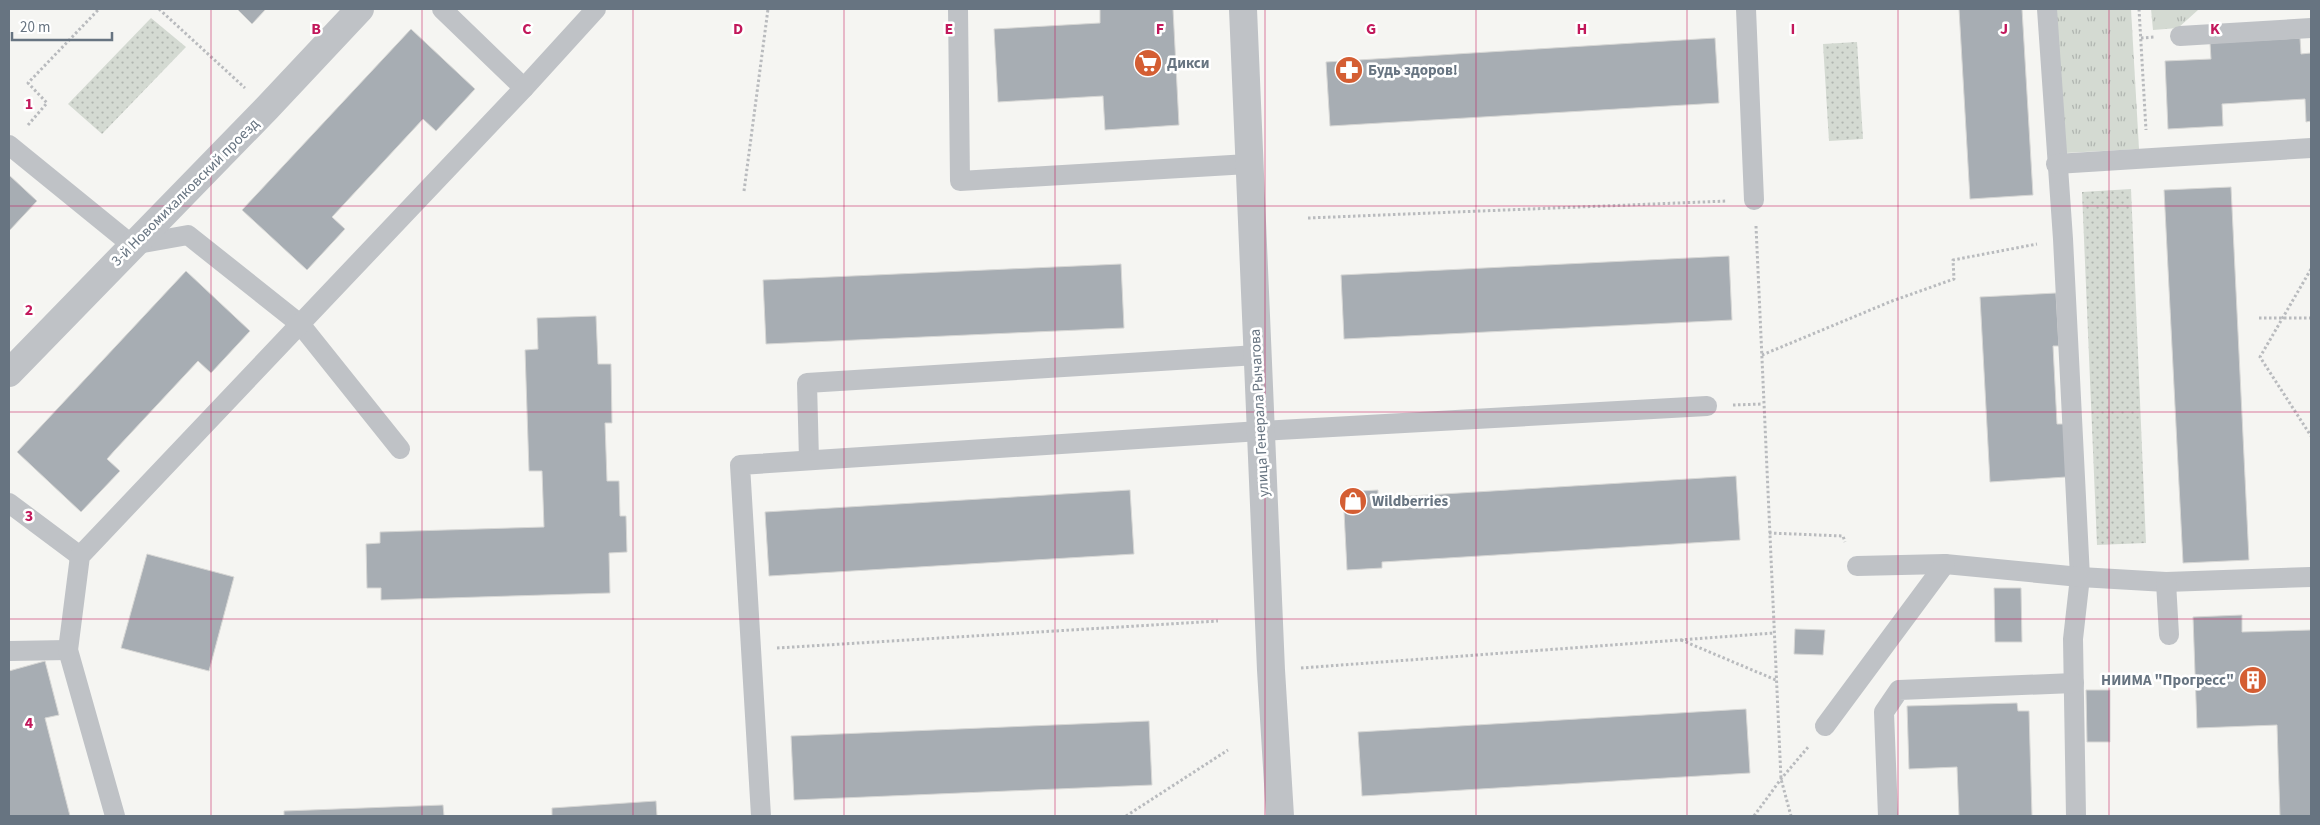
<svg xmlns="http://www.w3.org/2000/svg" width="2320" height="825" font-family="'Source Sans 3',sans-serif">
  <style>
    .grass { fill: url(#grass-tufts) }
    .park { fill: url(#park-dots) }
    .building { fill: #a7adb3; stroke: #d7d7d5 }
    .lines { fill: none; stroke-linecap: round; stroke-linejoin: round }
    .path { stroke: #b9bbbe; stroke-width: 3; stroke-dasharray: 2.5 2.5; stroke-linecap: butt }
    .lane { stroke: #bfc2c6; stroke-width: 20 }
    .street { stroke: #bfc2c6; stroke-width: 28 }
    .grid { fill: none; stroke: #c2185b; stroke-width: 1; stroke-opacity: 0.55 }
    .labels { text-anchor: middle; stroke-width: 5; stroke-linejoin: round; paint-order: stroke }
    .poi-label { font-size: 15px; font-weight: bold; fill: #677481; stroke: #fff; text-anchor: start }
    .street-label { font-size: 15px; fill: #677481; stroke: #fff }
    .grid-label { font-size: 16px; text-anchor: middle; font-weight: bold; fill: #c2185b; stroke: #fff; stroke-width: 5; stroke-linejoin: round; paint-order: stroke }
  </style>
  <defs>
    <pattern id="grass-tufts" width="24" height="20" patternUnits="userSpaceOnUse" patternTransform="scale(1.25)"><rect width="24" height="20" fill="#d4dad2"/><path d="M3 7l-1-3M5 7V3M7 7l1-3M15 17l-1-3M17 17v-4M19 17l1-3" fill="none" stroke="#b0b5b0"/></pattern>
    <pattern id="park-dots" width="8" height="8" patternUnits="userSpaceOnUse" patternTransform="scale(1.25)"><rect width="8" height="8" fill="#d4dad2"/><path d="M2 2h.1M6 6h.1" fill="none" stroke="#b0b5b0" stroke-width="1.8" stroke-linecap="round"/></pattern>
  </defs>
  <rect width="100%" height="100%" fill="#f5f5f2"/>
  <g class="grass">
    <path d="M2056 9H2131L2139 149 2065 153Z"/>
    <path d="M2151 9H2220L2198 10 2178 28 2153 30Z"/>
  </g>
  <g class="park">
    <path d="M151 18 186 47 102 134 68 104Z"/>
    <path d="M1857 42 1863 139 1829 141 1823 44Z"/>
    <path d="M2131 189 2146 543 2097 545 2082 192Z"/>
  </g>
  <g class="building">
    <path d="M237 9H266L252 24Z"/>
    <path d="M1100 9H1173L1179 125 1105 130 1103 96 998 102 994 29 1100 23Z"/>
    <path d="M1959 9H2022L2033 195 1970 199Z"/>
    <path d="M411 29 475 89 436 131 423 119 332 217 345 229 307 270 242 210Z"/>
    <path d="M1715 38 1719 103 1330 126 1326 62Z"/>
    <path d="M2300 38 2301 54 2311 53V121L2306 122 2305 99 2222 104 2223 126 2168 129 2165 61 2211 59 2210 43Z"/>
    <path d="M9 175 37 201 9 231Z"/>
    <path d="M2231 187 2249 560 2183 563 2164 190Z"/>
    <path d="M1729 256 1732 320 1344 339 1341 275Z"/>
    <path d="M1121 264 1124 328 766 344 763 280Z"/>
    <path d="M186 271 250 331 211 373 198 361 115 450 107 459 120 471 81 512 17 452Z"/>
    <path d="M2056 293 2059 346H2053L2057 424H2064L2066 477 1990 482 1980 297Z"/>
    <path d="M596 316 598 364H611L612 423H605L607 481H619L620 516H626L627 552 609 553 610 593 381 600V588H367L366 544 380 543V532L544 527 542 471H529L525 350 538 349 537 318Z"/>
    <path d="M1736 476 1740 540 1382 562V568L1347 570 1343 492 1378 490V498Z"/>
    <path d="M1130 490 1134 554 769 576 765 512Z"/>
    <path d="M147 554 234 577 209 671 121 648Z"/>
    <path d="M1994 588H2021L2022 642H1995Z"/>
    <path d="M2242 615V632L2311 630V816H2280L2277 725 2197 728 2193 617Z"/>
    <path d="M1795 629 1825 630 1823 655 1794 654Z"/>
    <path d="M45 661 59 715 45 718 70 816H9V671Z"/>
    <path d="M2086 690H2110V742H2087Z"/>
    <path d="M2017 703 2018 711H2029L2032 816H1959L1957 767 1909 769 1907 706Z"/>
    <path d="M1746 709 1750 773 1362 796 1358 732Z"/>
    <path d="M1149 721 1152 785 794 800 791 736Z"/>
    <path d="M656 801 657 816H552V808Z"/>
    <path d="M443 805 444 816H284V811Z"/>
  </g>
  <g class="lines">
    <g class="path">
      <path d="M159 9 245 88"/>
      <path d="M2139 9 2146 130"/>
      <path d="M2141 38 2155 37"/>
      <path d="M28 125 47 103 28 83 99 9"/>
      <path d="M744 191 768 9"/>
      <path d="M1308 218 1727 201"/>
      <path d="M1756 226 1781 779 1791 816"/>
      <path d="M2311 269 2260 357 2311 436"/>
      <path d="M2259 318H2311"/>
      <path d="M1762 355 1892 301 1954 279 1953 260 2037 244"/>
      <path d="M1733 405 1763 404"/>
      <path d="M1769 533 1843 536 1845 542"/>
      <path d="M1681 640 1776 680"/>
      <path d="M777 648 1218 621"/>
      <path d="M1301 668 1774 633"/>
      <path d="M1126 816 1228 750"/>
      <path d="M1754 816 1781 779 1809 746"/>
    </g>
    <g class="lane">
      <path d="M442 9 524 88"/>
      <path d="M958 9 960 181 1248 164"/>
      <path d="M1746 9 1754 200"/>
      <path d="M2047 9 2063 239 2080 577 2073 639 2076 816"/>
      <path d="M2180 36 2311 28"/>
      <path d="M9 145 132 245 188 235 300 324 400 449"/>
      <path d="M2056 164 2311 148"/>
      <path d="M809 460 807 383 1257 355"/>
      <path d="M9 503 80 556"/>
      <path d="M1857 566 1945 564 2080 577 2166 582 2311 577"/>
      <path d="M2166 582 2169 635"/>
      <path d="M9 651 68 650"/>
      <path d="M1825 726 1945 564"/>
      <path d="M115 816 68 650 80 556 524 88 596 9"/>
      <path d="M761 816 740 465 1260 431 1707 406"/>
      <path d="M1888 816 1884 712 1899 690 2074 683"/>
    </g>
    <g class="street">
      <path d="M1243 9 1271 670 1280 816"/>
      <path d="M9 373 267 108 360 9"/>
    </g>
  </g>
  <path class="grid" d="M211 9V816M422 9V816M633 9V816M844 9V816M1055 9V816M1265 9V816M1476 9V816M1687 9V816M1898 9V816M2109 9V816M9 206H2311M9 412H2311M9 619H2311"/>
  <defs>
    <symbol id="supermarket-disc" viewBox="-11 -11 22 22"><circle r="9.5" fill="#d45e33" stroke="#fff"/><path d="M-6-5.5h2.5l.6 2H6L4.5 2H-2.5L-4.4-4H-6ZM-1.5 3.2a1.3 1.3 0 1 0 .1 0ZM3 3.2a1.3 1.3 0 1 0 .1 0Z" fill="#fff"/></symbol>
    <symbol id="pharmacy-disc" viewBox="-11 -11 22 22"><circle r="9.5" fill="#d45e33" stroke="#fff"/><path d="M-2-6h4v4h4v4h-4v4h-4v-4h-4v-4h4Z" fill="#fff"/></symbol>
    <symbol id="shop-disc" viewBox="-11 -11 22 22"><circle r="9.5" fill="#d45e33" stroke="#fff"/><path d="M-5-2.5h2.3a2.7 3.5 0 0 1 5.4 0H5L5.5 6h-11ZM-1.5-2.5h3a1.5 2.3 0 0 0-3 0Z" fill="#fff"/></symbol>
    <symbol id="building-disc" viewBox="-11 -11 22 22"><circle r="9.5" fill="#d45e33" stroke="#fff"/><path d="M-4-6H4V6H1V3H-1V6H-4ZM-2.5-4.3h1.7v1.8h-1.7ZM.8-4.3h1.7v1.8H.8ZM-2.5-1h1.7V.8h-1.7ZM.8-1h1.7V.8H.8Z" fill="#fff"/></symbol>
  </defs>
  <g fill-rule="evenodd">
    <use href="#supermarket-disc" x="1132" y="47" width="32" height="32"/>
    <use href="#pharmacy-disc" x="1333" y="54" width="32" height="32"/>
    <use href="#shop-disc" x="1337" y="485" width="32" height="32"/>
    <use href="#building-disc" x="2237" y="664" width="32" height="32"/>
  </g>
  <g class="labels">
    <g class="poi-label">
      <text x="1167" y="68">Дикси</text>
      <text x="1368" y="75">Будь здоров!</text>
      <text x="1372" y="506">Wildberries</text>
      <text x="2234" y="685" text-anchor="end">НИИМА "Прогресс"</text>
    </g>
    <g class="street-label">
      <text transform="translate(185 192) rotate(-45)" y="5">3-й Новомихалковский проезд</text>
      <text transform="translate(1259 413) rotate(-93)" y="5">улица Генерала Рычагова</text>
    </g>
  </g>
  <g class="grid-label">
    <text x="316" y="34">B</text>
    <text x="527" y="34">C</text>
    <text x="738" y="34">D</text>
    <text x="949" y="34">E</text>
    <text x="1160" y="34">F</text>
    <text x="1371" y="34">G</text>
    <text x="1582" y="34">H</text>
    <text x="1793" y="34">I</text>
    <text x="2004" y="34">J</text>
    <text x="2215" y="34">K</text>
    <text x="29" y="109">1</text>
    <text x="29" y="315">2</text>
    <text x="29" y="521">3</text>
    <text x="29" y="728">4</text>
  </g>
  <rect width="2320" height="825" fill="none" stroke="#677481" stroke-width="20"/>
  <path d="M12 32v8h100v-8" fill="none" stroke="#677481" stroke-width="2.5"/>
  <text x="20" y="32" font-size="15" fill="#677481" stroke="#ffffff" stroke-width="4" paint-order="stroke">20 m</text>
</svg>
